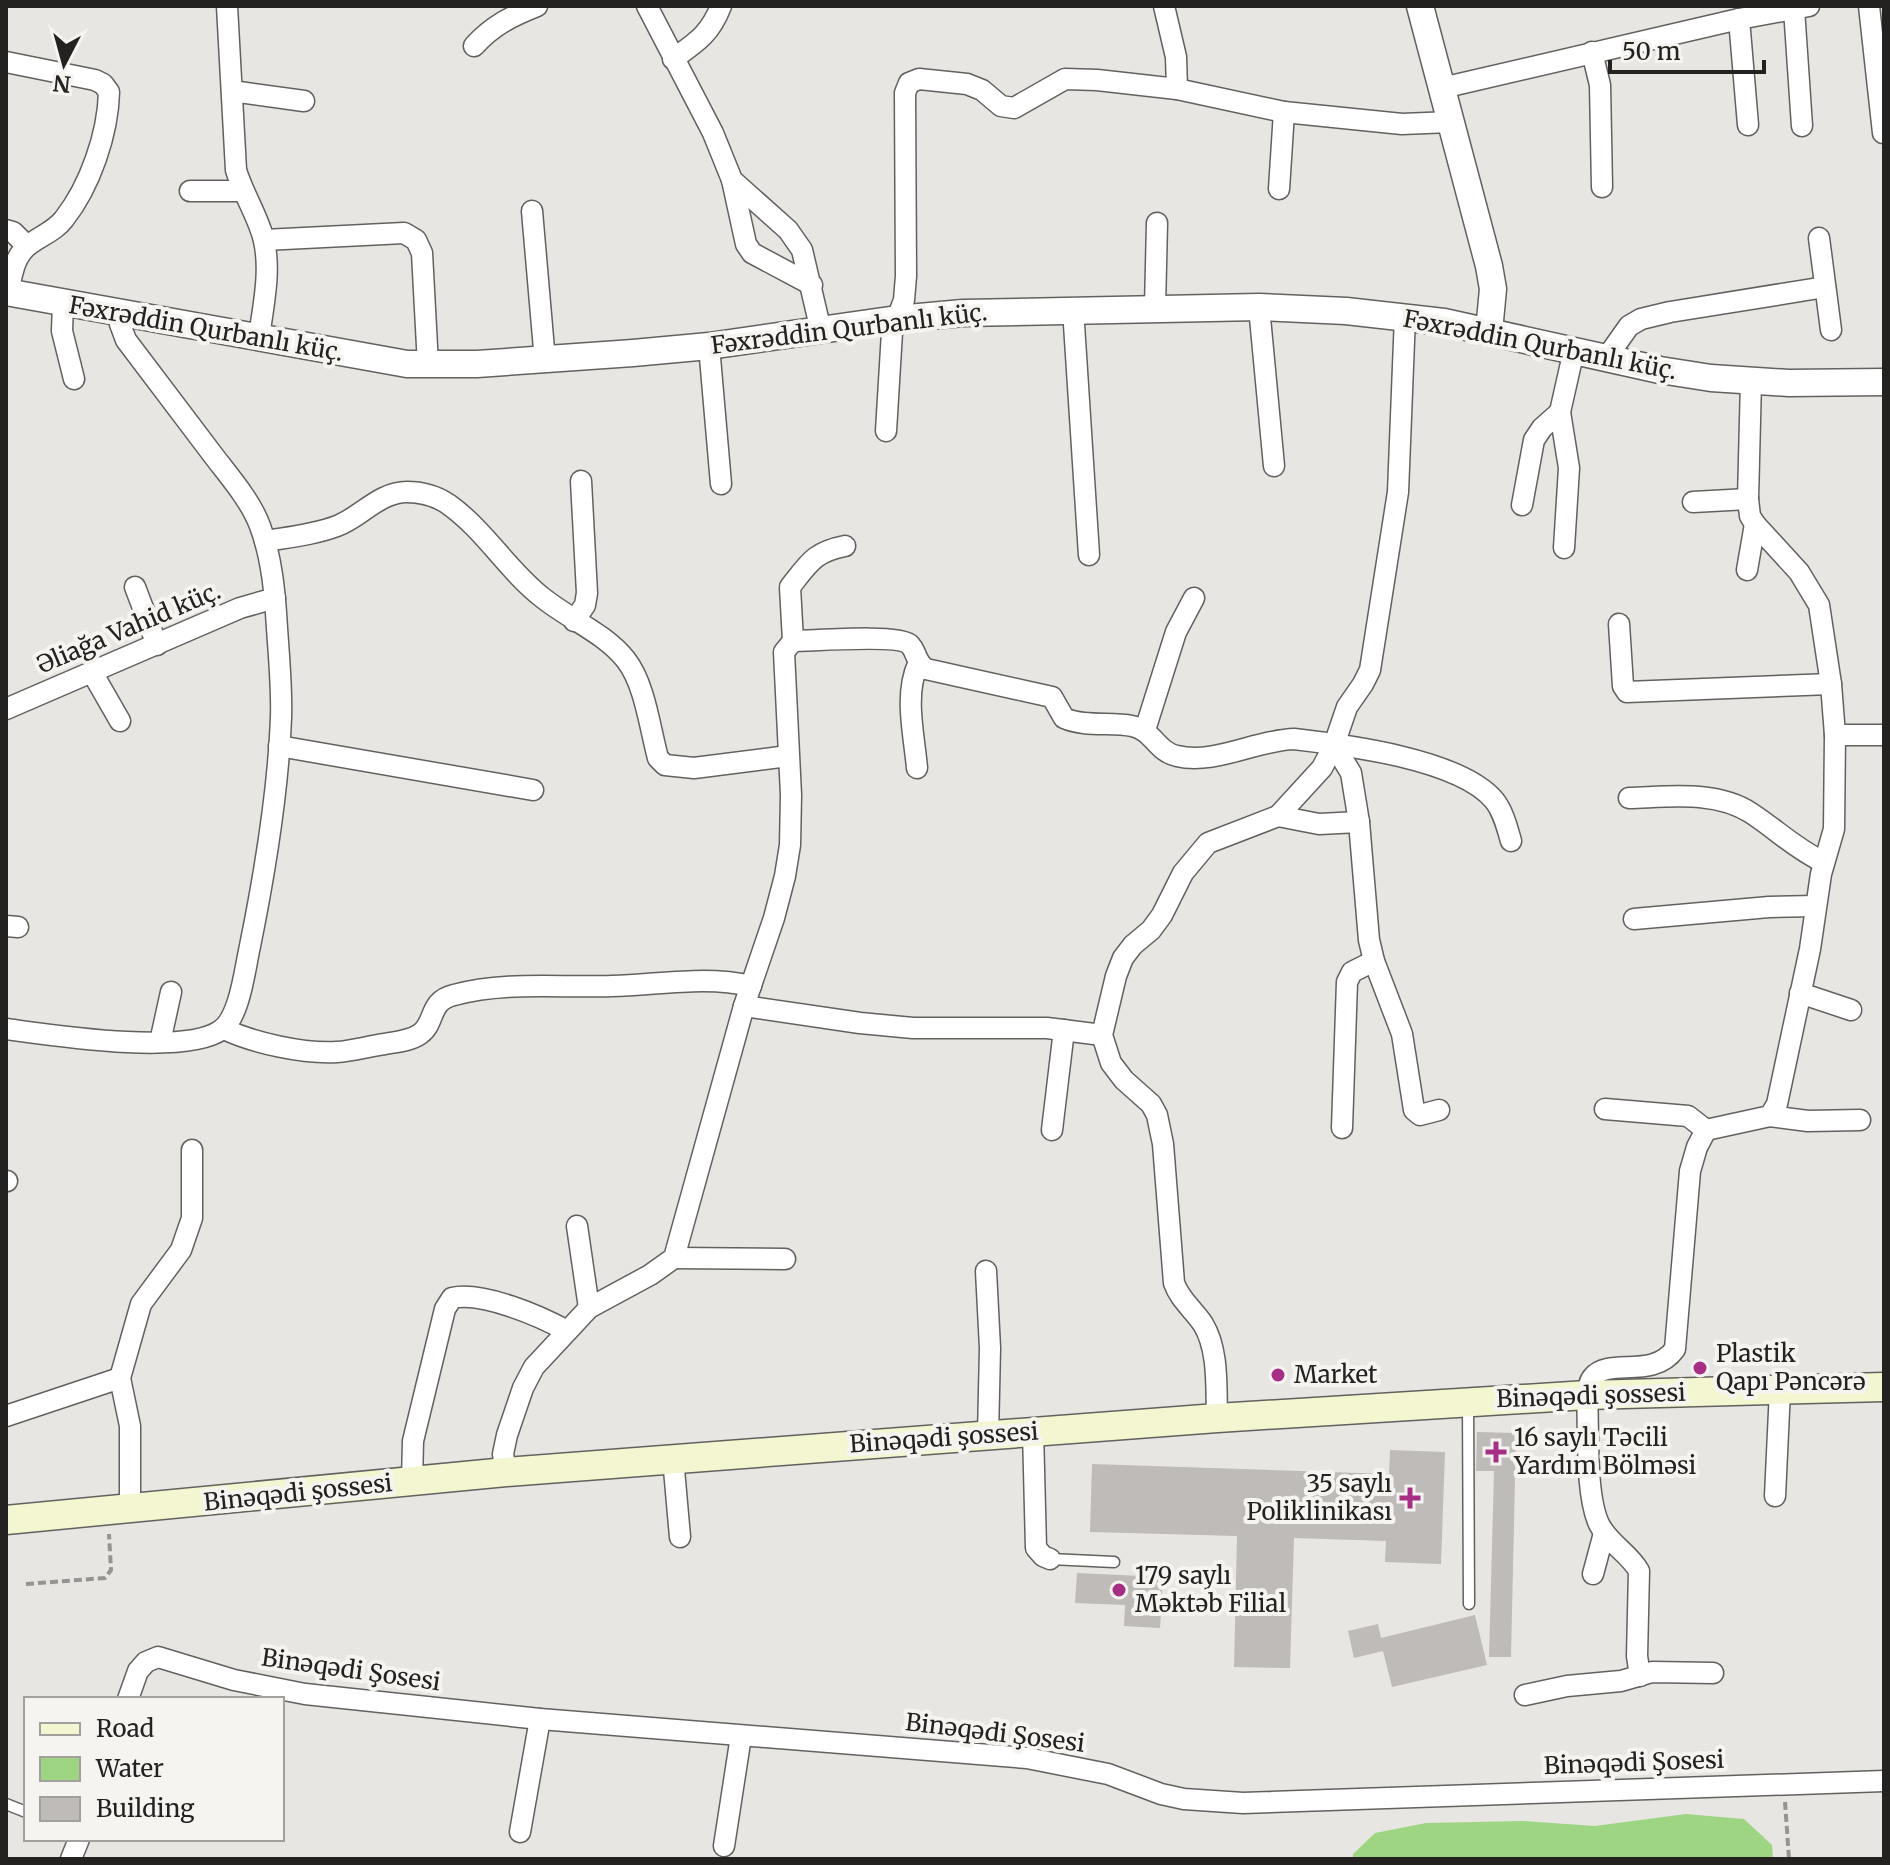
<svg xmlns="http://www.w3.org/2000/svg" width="1890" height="1865" font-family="Merriweather,serif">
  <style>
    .water { fill: #9dd582 }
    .building { fill: #bebbb8 }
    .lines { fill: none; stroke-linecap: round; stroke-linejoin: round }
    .service-casing { stroke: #62615e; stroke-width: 13 }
    .minor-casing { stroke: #62615e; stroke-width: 23 }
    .tertiary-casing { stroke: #62615e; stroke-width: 29 }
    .secondary-casing { stroke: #62615e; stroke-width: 31 }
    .path { stroke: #969492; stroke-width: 4; stroke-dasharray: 8 4; stroke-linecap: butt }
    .service { stroke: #fff; stroke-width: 10 }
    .minor { stroke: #fff; stroke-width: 20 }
    .tertiary { stroke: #fff; stroke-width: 26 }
    .secondary { stroke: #f3f6d1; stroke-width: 28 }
    .poi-dot { fill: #a62e85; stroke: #f5f4f0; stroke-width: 3 }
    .labels { text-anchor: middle; stroke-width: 8; stroke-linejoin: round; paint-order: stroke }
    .street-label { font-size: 24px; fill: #232221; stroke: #f5f4f0 }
    .poi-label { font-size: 24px; fill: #232221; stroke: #f5f4f0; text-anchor: start }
  </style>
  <rect width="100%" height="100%" fill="#e8e6e3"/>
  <path class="water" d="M1686 1814 1744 1819 1772 1845 1773 1859H1353V1854L1375 1833 1426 1823 1523 1821 1595 1826Z"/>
  <g class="building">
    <path d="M1477 1432 1516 1433 1511 1657H1489L1494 1471H1476Z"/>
    <path d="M1390 1450 1445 1452 1441 1564 1385 1562 1386 1541 1294 1538 1290 1668 1234 1667 1237 1536 1090 1532 1092 1464 1389 1474Z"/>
    <path d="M1077 1573 1163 1577 1160 1628 1124 1626 1125 1605 1075 1603Z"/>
    <path d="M1475 1615 1487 1665 1392 1687 1383 1651 1354 1658 1348 1631 1378 1624 1381 1638Z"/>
  </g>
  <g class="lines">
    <defs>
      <g id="service">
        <path d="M1468 1403 1469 1604"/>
        <path d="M1050 1559 1114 1562"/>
        <path d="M6 1804 26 1812"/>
      </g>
      <g id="minor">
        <path d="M227 6 236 170C243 194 260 220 264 241 271 272 263 307 259 337"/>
        <path d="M647 6 713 133 732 180 788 230 802 250 821 331"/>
        <path d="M1164 6 1176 57 1177 89"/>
        <path d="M1869 6 1883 133"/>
        <path d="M1794 9 1802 126"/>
        <path d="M1739 19 1748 125"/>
        <path d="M474 46C493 25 512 16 537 6"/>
        <path d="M1592 52 1600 85 1602 187"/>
        <path d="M673 59C697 42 710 34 721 6"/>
        <path d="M6 62 95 80 103 84 109 92C108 134 90 186 64 219 55 231 42 235 30 244 14 255 12 275 8 293"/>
        <path d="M1442 88 1739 19 1809 6"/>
        <path d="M232 91 304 101"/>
        <path d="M732 180 746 244 752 253 812 285"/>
        <path d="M1279 189 1284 112"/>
        <path d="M190 191H242"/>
        <path d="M532 211 545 361"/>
        <path d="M6 230 13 232 26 245"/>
        <path d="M1819 238 1831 330"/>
        <path d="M264 240 404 233 416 240 422 253 428 365"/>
        <path d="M63 302 62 331 74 379"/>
        <path d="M1155 307 1157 223"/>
        <path d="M1259 307 1274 466"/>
        <path d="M1073 309 1089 555"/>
        <path d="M709 346 721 484"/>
        <path d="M1607 357 1629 326 1641 319 1670 312 1825 287"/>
        <path d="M886 431 892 332 904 300 906 276 905 93 909 83 919 79 967 84 982 90 1001 106 1014 108 1065 79 1097 80 1177 89 1284 112 1402 124 1451 122"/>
        <path d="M1693 502 1748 499"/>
        <path d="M1522 505 1534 440 1542 428 1560 412"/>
        <path d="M265 541C289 537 313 535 337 526 361 517 379 492 407 492 421 492 436 496 448 504 485 530 507 570 543 598 569 619 606 634 626 660 645 684 650 729 658 758L665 765 694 768 788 756"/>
        <path d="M1564 548 1569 468 1560 412 1574 350"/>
        <path d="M1747 570 1755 524"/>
        <path d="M135 587 157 645"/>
        <path d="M574 621 585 605 587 593 581 481"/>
        <path d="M1619 624 1623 686 1627 692 1831 684"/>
        <path d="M793 641 790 587C809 563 814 552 845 546"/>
        <path d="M93 674 120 721"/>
        <path d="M6 709 240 608 275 598"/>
        <path d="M1145 730 1176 632 1194 598"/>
        <path d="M1835 735H1884"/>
        <path d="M1334 745 1351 773 1359 822 1369 940 1374 961 1402 1034 1414 1110 1420 1115 1439 1110"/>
        <path d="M279 746 533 790"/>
        <path d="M917 768C914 734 904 695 918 664"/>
        <path d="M1629 798C1668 797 1716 790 1751 813 1777 830 1793 847 1823 862"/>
        <path d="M1278 816 1319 824 1359 822"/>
        <path d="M1634 919 1769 907 1815 906"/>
        <path d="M6 926 18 927"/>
        <path d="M1800 993 1851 1010"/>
        <path d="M744 1006 860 1023 913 1028H1047L1102 1035"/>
        <path d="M6 1029C51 1035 185 1056 221 1030 240 1017 245 968 250 946 265 872 278 795 281 718 282 688 279 658 277 628 275 594 272 558 260 526 250 499 227 474 210 451 182 414 154 377 126 340L120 324 119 311"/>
        <path d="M224 1029C254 1043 303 1054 337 1052 353 1051 369 1046 385 1044 396 1042 410 1041 420 1034 436 1023 428 1001 454 995 505 981 560 988 612 986 658 985 706 975 751 986"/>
        <path d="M160 1042 171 992"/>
        <path d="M1605 1109 1688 1116 1706 1130"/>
        <path d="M1770 1116 1808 1121 1860 1120"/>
        <path d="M1342 1128 1347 982 1352 972 1374 961"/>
        <path d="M1052 1130 1064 1030"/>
        <path d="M6 1181H7"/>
        <path d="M577 1226 589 1308"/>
        <path d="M674 1258 785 1259"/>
        <path d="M986 1271 990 1348 988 1435"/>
        <path d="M6 1416 120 1378"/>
        <path d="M1217 1418C1216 1388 1219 1350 1203 1324 1193 1309 1180 1300 1174 1283L1163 1144 1157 1115 1151 1104 1124 1080 1111 1063 1102 1035 1116 976 1123 958 1133 945 1151 930 1162 915 1183 873 1208 843 1278 816 1322 768 1334 745 1347 707 1363 684 1370 670 1398 492 1405 316"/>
        <path d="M1033 1431 1036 1548 1043 1556 1050 1559"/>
        <path d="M673 1458 680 1537"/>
        <path d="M506 1472 503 1454 507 1435 523 1388 534 1367 589 1308 650 1275 674 1258 744 1006 774 918 785 876 790 845 791 795 784 652 793 641C813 641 896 634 909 644 917 651 915 662 926 669L1052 697 1064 718C1084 727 1111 722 1132 726 1153 730 1157 752 1177 756 1215 765 1256 740 1294 739 1346 745 1459 759 1494 800 1503 811 1507 827 1511 841"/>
        <path d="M412 1481 413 1441 445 1309 452 1298C482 1291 540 1316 567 1331"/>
        <path d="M1775 1496 1780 1390"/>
        <path d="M130 1510V1426L120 1378 141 1304 181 1250 192 1218V1150"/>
        <path d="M1593 1574 1604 1533"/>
        <path d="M1640 1676 1637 1656 1639 1571C1629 1553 1608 1543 1599 1524 1585 1494 1589 1429 1587 1395 1588 1389 1589 1381 1593 1377 1609 1357 1653 1380 1675 1349L1690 1171 1697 1147 1706 1130 1770 1116 1777 1104 1810 949 1821 874 1834 829 1835 735 1831 684 1819 605 1799 572 1755 524 1750 516 1748 499 1751 381"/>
        <path d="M1525 1695 1567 1686 1621 1681 1652 1672 1713 1673"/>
        <path d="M128 1699 138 1671 146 1662 158 1657 234 1680 305 1694 540 1719 1027 1758 1108 1774 1161 1794 1184 1799 1243 1803 1884 1781"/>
        <path d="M520 1832 540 1719"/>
        <path d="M724 1846 741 1736"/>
        <path d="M71 1859 79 1839"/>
      </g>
      <g id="tertiary">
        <path d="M1420 6 1489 266 1493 289 1489 331"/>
        <path d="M6 292 407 364H477L633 353 709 346 897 319 963 313 1259 307 1346 311 1444 322 1660 370 1711 378 1789 383 1884 382"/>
      </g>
      <path id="secondary" d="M6 1520 506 1472 1217 1418 1587 1395 1884 1387"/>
    </defs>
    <use href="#service" class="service-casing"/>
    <use href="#minor" class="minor-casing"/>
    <use href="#tertiary" class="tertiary-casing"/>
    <use href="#secondary" class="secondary-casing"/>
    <g class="path">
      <path d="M26 1584 105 1578 111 1570 109 1534"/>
      <path d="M1785 1802 1789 1859"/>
    </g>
    <use href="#service" class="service"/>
    <use href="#minor" class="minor"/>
    <use href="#tertiary" class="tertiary"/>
    <use href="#secondary" class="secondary"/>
  </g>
  <g class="poi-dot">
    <circle cx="1700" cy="1368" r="8"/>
    <circle cx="1278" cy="1375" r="8"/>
    <path d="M1492 1440h8v8h8v8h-8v8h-8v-8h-8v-8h8z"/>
    <path d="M1406 1486h8v8h8v8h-8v8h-8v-8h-8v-8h8z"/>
    <circle cx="1119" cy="1590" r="8"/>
  </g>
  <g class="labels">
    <g class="street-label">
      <text transform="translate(206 329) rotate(10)" y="8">Fəxrəddin Qurbanlı küç.</text>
      <text transform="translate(849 329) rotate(-7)" y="8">Fəxrəddin Qurbanlı küç.</text>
      <text transform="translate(1540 345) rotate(11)" y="8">Fəxrəddin Qurbanlı küç.</text>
      <text transform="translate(129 628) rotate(-23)" y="8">Əliağa Vahid küç.</text>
      <text transform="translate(1591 1396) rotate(-2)" y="8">Binəqədi şossesi</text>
      <text transform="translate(944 1438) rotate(-4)" y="8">Binəqədi şossesi</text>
      <text transform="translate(298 1493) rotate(-6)" y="8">Binəqədi şossesi</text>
      <text transform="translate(351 1670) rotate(8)" y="8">Binəqədi Şosesi</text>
      <text transform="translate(995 1733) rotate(7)" y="8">Binəqədi Şosesi</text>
      <text transform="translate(1634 1763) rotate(-2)" y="8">Binəqədi Şosesi</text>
    </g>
    <g class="poi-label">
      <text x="1716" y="1362">Plastik<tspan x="1716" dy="28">Qapı Pəncərə</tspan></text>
      <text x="1294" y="1383">Market</text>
      <text x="1514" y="1446">16 saylı Təcili<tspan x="1514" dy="28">Yardım Bölməsi</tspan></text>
      <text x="1392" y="1492" text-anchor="end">35 saylı<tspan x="1392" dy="28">Poliklinikası</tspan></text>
      <text x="1135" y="1584">179 saylı<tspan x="1135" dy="28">Məktəb Filial</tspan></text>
    </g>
  </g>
  <rect width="1890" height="1865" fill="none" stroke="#232221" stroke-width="16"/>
  <rect x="24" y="1697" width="260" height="144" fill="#f5f4f0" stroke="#a1a09d" stroke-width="2"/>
  <rect x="40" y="1723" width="40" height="12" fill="#f3f6d1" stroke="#a1a09d" stroke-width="2"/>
  <text x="96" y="1737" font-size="24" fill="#232221">Road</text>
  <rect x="40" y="1757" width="40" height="24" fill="#9dd582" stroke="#a1a09d" stroke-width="2"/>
  <text x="96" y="1777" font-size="24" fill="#232221">Water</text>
  <rect x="40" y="1797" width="40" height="24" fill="#bebbb8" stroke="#a1a09d" stroke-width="2"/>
  <text x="96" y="1817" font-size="24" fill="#232221">Building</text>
  <g transform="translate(64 64) rotate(186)" stroke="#f5f4f0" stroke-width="6" paint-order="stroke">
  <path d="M0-6L14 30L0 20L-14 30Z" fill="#232221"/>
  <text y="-12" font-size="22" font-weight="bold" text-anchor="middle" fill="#232221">N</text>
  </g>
  <path d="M1610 60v12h154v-12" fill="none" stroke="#232221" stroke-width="4"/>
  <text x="1622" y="60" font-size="24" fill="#232221" stroke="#f5f4f0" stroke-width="6" paint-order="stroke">50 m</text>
</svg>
